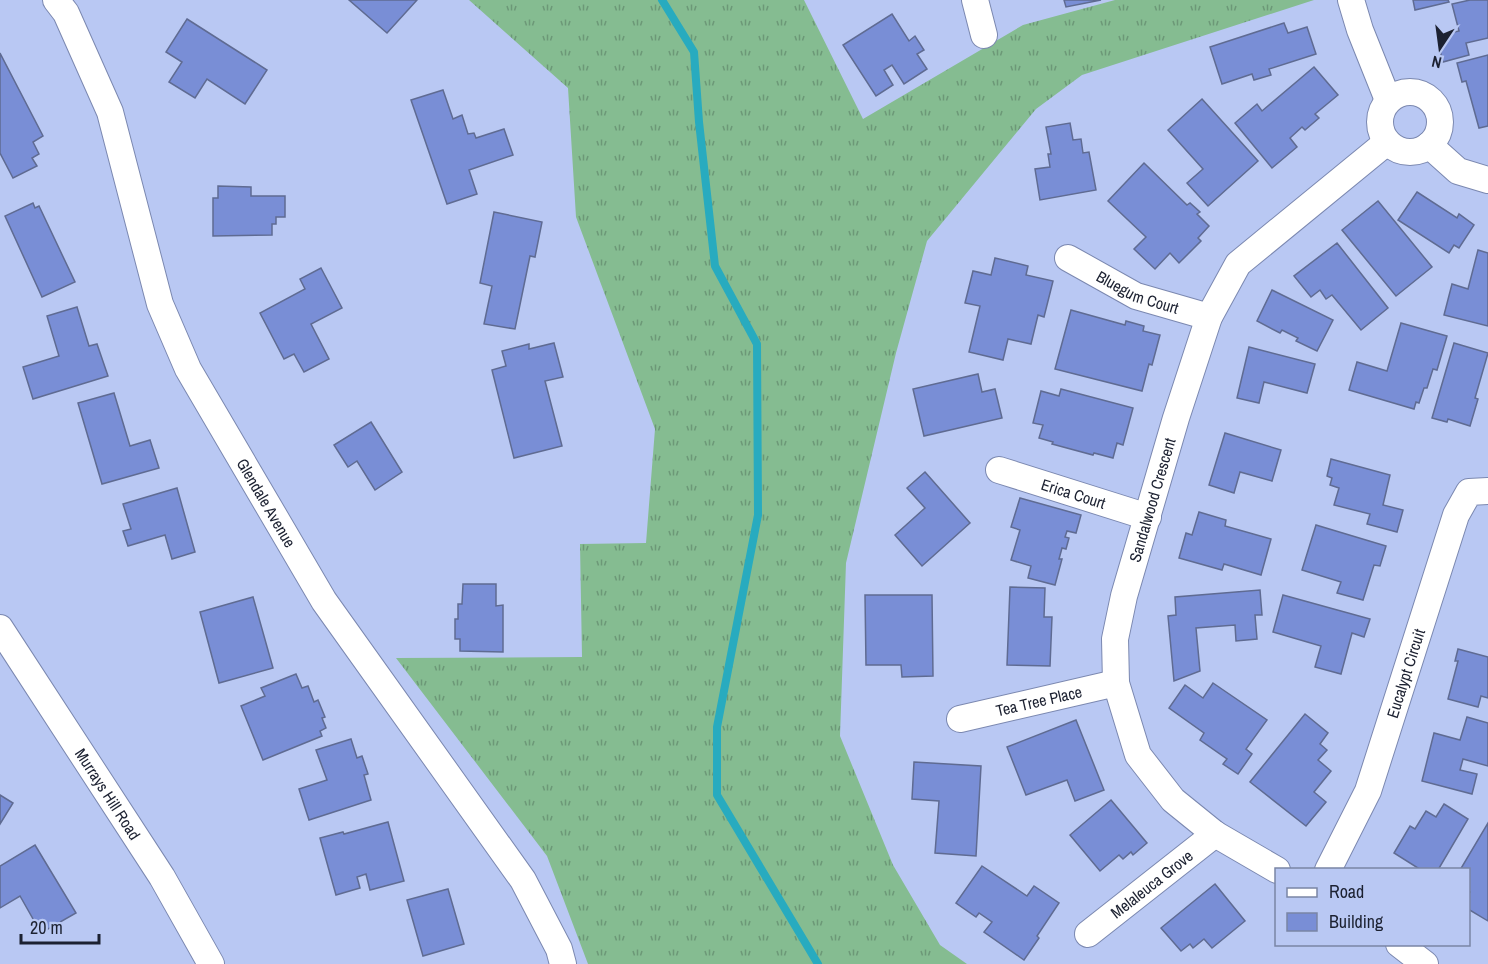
<svg xmlns="http://www.w3.org/2000/svg" width="1488" height="964" font-family="'Archivo Narrow',sans-serif">
  <style>
    .grass { fill: url(#grass-tufts) }
    .lines { fill: none; stroke-linecap: round; stroke-linejoin: round }
    .stream { stroke: #28abbf; stroke-width: 8 }
    .building { fill: #798ed6; stroke: #5f6b92; stroke-width: 1.5 }
    .minor-casing { stroke: #7b88b0; stroke-width: 28 }
    .minor { stroke: #fff; stroke-width: 26 }
    .labels { text-anchor: middle; stroke-width: 4.5; stroke-linejoin: round; paint-order: stroke }
    .street-label { font-size: 16px; fill: #1c2131; stroke: #b9c8f3 }
  </style>
  <defs>
    <pattern id="grass-tufts" width="24" height="20" patternUnits="userSpaceOnUse" patternTransform="scale(1.5)"><rect width="24" height="20" fill="#85bc91"/><path d="M3 7l-1-3M5 7V3M7 7l1-3M15 17l-1-3M17 17v-4M19 17l1-3" fill="none" stroke="#6c9877"/></pattern>
  </defs>
  <rect width="100%" height="100%" fill="#b9c8f3"/>
  <path class="grass" d="M469 0H804L863 119 1023 25 1115 0H1314L1082 75 1036 109 927 241 896 353 846 563 840 736 893 865 940 945 967 964H588L547 856 396 658 582 657 580 544 646 543 655 429 576 217 568 88Z"/>
  <g class="lines">
    <path class="stream" d="M662 0 694 52 699 122 715 266 757 344 758 515 717 727V795L818 964"/>
  </g>
  <g class="building">
    <path d="M349 0H417L387 33Z"/>
    <path d="M1064 0H1101L1066 7Z"/>
    <path d="M1413 0H1448L1449 2 1415 10Z"/>
    <path d="M1470 0H1488V38L1466 43 1469 55 1443 62 1436 36 1459 31 1452 4Z"/>
    <path d="M892 14 909 41 915 36 924 50 917 54 927 69 904 84 892 65 884 70 893 85 876 96 843 45Z"/>
    <path d="M187 19 267 70 245 104 207 79 195 98 169 82 182 62 166 52Z"/>
    <path d="M1284 23 1288 33 1307 27 1316 54 1269 69 1271 75 1254 80 1252 74 1222 84 1210 47Z"/>
    <path d="M0 53 43 136 33 142 39 154 32 158 37 166 13 178 0 153Z"/>
    <path d="M1488 55V126L1479 128 1466 81 1462 82 1457 63Z"/>
    <path d="M1314 67 1338 95 1315 114 1319 118 1305 130 1302 127 1290 138 1297 147 1272 168 1235 123 1257 104 1262 111Z"/>
    <path d="M443 90 453 119 462 115 468 134 474 133 476 138 504 129 513 155 469 170 477 194 447 204 411 100Z"/>
    <path d="M1202 99 1258 161 1208 206 1187 183 1203 169 1168 130Z"/>
    <path d="M1070 123 1073 140 1081 139 1083 153 1089 152 1096 190 1040 200 1035 169 1050 167 1048 154H1051L1046 127Z"/>
    <path d="M1144 163 1187 205 1190 203 1200 212 1197 214 1209 226 1198 238 1201 241 1179 263 1170 253 1155 269 1134 249 1146 237 1108 201Z"/>
    <path d="M218 186 251 187V196H285V217H276V224H272V235L213 236V198H218Z"/>
    <path d="M1417 192 1457 218 1459 214 1474 225 1459 248 1454 245 1449 253 1398 220Z"/>
    <path d="M1378 201 1432 267 1396 296 1342 230Z"/>
    <path d="M33 203 35 208 39 206 75 282 42 297 5 216Z"/>
    <path d="M494 212 542 222 535 257 530 256 515 329 484 324 492 286 480 283Z"/>
    <path d="M1337 243 1388 308 1361 330 1332 295 1326 299 1320 290 1311 297 1294 276Z"/>
    <path d="M1478 250 1488 253V326L1444 315 1452 284 1468 289Z"/>
    <path d="M995 258 1028 266 1026 275 1053 281 1044 317 1038 315 1031 344 1008 339 1003 360 969 352 980 306 965 303 973 271 991 275Z"/>
    <path d="M321 268 342 308 311 324 329 359 304 372 294 354 284 359 260 313 305 289 300 279Z"/>
    <path d="M1272 290 1333 320 1317 351 1296 341 1298 338 1282 330 1280 333 1257 321Z"/>
    <path d="M77 307 89 346 97 344 108 376 33 399 23 367 59 356 47 316Z"/>
    <path d="M1071 310 1125 325 1126 321 1144 326 1143 331 1160 335 1152 365 1149 364 1142 391 1055 369Z"/>
    <path d="M1401 323 1447 336 1437 370 1433 369 1427 388H1424L1419 403 1416 402 1414 409 1349 390 1357 362 1387 371Z"/>
    <path d="M554 343 563 377 545 381 562 446 514 458 492 370 506 366 502 351 529 344V349Z"/>
    <path d="M1454 343 1488 353 1475 398 1478 399 1470 426 1448 419 1447 422 1432 418Z"/>
    <path d="M1249 347 1315 364 1307 393 1264 382 1259 403 1237 398Z"/>
    <path d="M978 374 982 392 995 389 1002 418 924 436 913 389Z"/>
    <path d="M1061 389 1133 408 1123 445 1117 443 1113 458 1094 453 1093 455 1052 444 1053 442 1039 438 1043 425 1033 423 1041 391 1059 396Z"/>
    <path d="M114 393 130 446 150 440 159 468 102 484 78 403Z"/>
    <path d="M371 422 402 472 375 490 357 461 348 467 334 445Z"/>
    <path d="M1225 433 1281 450 1272 481 1240 472 1234 493 1209 485Z"/>
    <path d="M1331 459 1390 475 1383 505 1403 510 1397 532 1367 524 1370 514 1334 505 1339 488 1330 485 1332 478 1327 476Z"/>
    <path d="M925 472 970 523 922 566 895 535 925 508 907 488Z"/>
    <path d="M177 488 195 552 172 559 165 535 128 546 123 531 131 529 123 504Z"/>
    <path d="M1020 498 1081 515 1076 533 1067 531 1065 537 1069 538 1066 549 1062 548 1059 559H1062L1055 585 1028 578 1031 566 1011 560 1020 530 1011 527Z"/>
    <path d="M1199 512 1226 520 1225 526 1271 539 1261 575 1224 564 1222 570 1179 558 1186 533 1192 535Z"/>
    <path d="M1316 525 1386 546 1380 566 1374 565 1363 600 1337 593 1341 582 1302 570Z"/>
    <path d="M463 584H496V606L503 605V652L460 651V639H455V619H458V604H462Z"/>
    <path d="M1010 587 1045 588 1044 617H1052L1050 666 1007 665Z"/>
    <path d="M1260 590 1262 615H1255L1257 639 1236 641 1235 625 1196 628 1200 671 1174 681 1168 616 1176 615 1175 597Z"/>
    <path d="M865 595H932L933 676 902 677 901 665H866Z"/>
    <path d="M1283 595 1370 619 1364 637 1352 633 1341 674 1315 667 1321 646 1273 632Z"/>
    <path d="M253 597 273 668 219 683 200 612Z"/>
    <path d="M1458 649 1488 657V698L1481 696 1478 707 1448 699 1458 661H1455Z"/>
    <path d="M296 674 302 688 308 686 314 702 318 700 325 717 322 718 326 728 320 731 322 736 263 760 241 706 265 696 261 688Z"/>
    <path d="M1213 683 1267 720 1246 749 1252 754 1238 774 1223 764 1227 759 1200 740 1204 733 1169 708 1185 685 1203 698Z"/>
    <path d="M1305 714 1328 733 1320 744 1327 750 1318 760 1331 771 1314 792 1326 802 1306 826 1250 782Z"/>
    <path d="M1467 717 1488 723V766L1463 759 1460 770 1477 774 1472 794 1422 781 1434 733 1460 740Z"/>
    <path d="M1076 720 1104 790 1075 801 1067 780 1026 795 1007 747Z"/>
    <path d="M351 739 357 758 362 756 368 774 364 775 371 800 309 820 299 789 327 780 316 750Z"/>
    <path d="M914 762 981 766 976 856 935 853 939 801 912 799Z"/>
    <path d="M0 795 13 803 0 824Z"/>
    <path d="M1111 800 1147 843 1133 855 1131 852 1123 859 1119 855 1100 871 1070 835Z"/>
    <path d="M1444 804 1468 819 1438 870H1421L1394 853 1410 826 1415 829 1426 811 1436 817Z"/>
    <path d="M388 822 404 881 370 890 366 874 357 877 360 888 336 895 320 838 343 832 344 834Z"/>
    <path d="M1488 823V921L1468 909V895L1470 892 1468 891V870H1460Z"/>
    <path d="M35 845 76 913 41 933 20 896 0 908V866Z"/>
    <path d="M982 866 1027 896 1034 886 1059 903 1037 936 1039 938 1024 960 984 932 992 922 979 913 976 917 956 903Z"/>
    <path d="M1215 884 1245 921 1212 948 1204 939 1193 948 1190 944 1181 951 1161 928Z"/>
    <path d="M448 889 464 944 423 956 407 900Z"/>
  </g>
  <g class="lines">
    <defs>
      <g id="minor">
        <path id="s1" d="M56 0 66 13 110 112 160 304 188 369 324 601 523 880 559 949 563 964"/>
        <path d="M975 0 984 35"/>
        <path d="M1351 0 1360 30 1388 100"/>
        <circle cx="1410" cy="122" r="30"/>
        <path d="M1429 145 1458 171 1488 180"/>
        <path id="s2" d="M1068 258 1136 296 1209 317"/>
        <path id="s3" d="M999 470 1148 517"/>
        <path id="s4" d="M0 628 162 877 211 964"/>
        <path id="s5" d="M960 719 1116 683"/>
        <path id="s6" d="M1277 870 1215 834 1173 800 1138 755 1116 683 1115 639 1124 596 1176 418 1209 317 1238 264 1387 142"/>
        <path id="s7" d="M1328 870 1368 791 1456 515 1469 492 1488 491"/>
        <path id="s8" d="M1088 934 1215 834"/>
        <path d="M1399 944 1425 964"/>
      </g>
    </defs>
    <use href="#minor" class="minor-casing"/>
    <use href="#minor" class="minor"/>
  </g>
  <g class="labels">
    <g class="street-label">
      <text dy="6" stroke="none"><textPath href="#s2" startOffset="78">Bluegum Court</textPath></text>
      <text dy="6" stroke="none"><textPath href="#s3" startOffset="78">Erica Court</textPath></text>
      <text dy="6" stroke="none"><textPath href="#s6" startOffset="446">Sandalwood Crescent</textPath></text>
      <text dy="6" stroke="none"><textPath href="#s1" startOffset="549">Glendale Avenue</textPath></text>
      <text dy="6" stroke="none"><textPath href="#s7" startOffset="212">Eucalypt Circuit</textPath></text>
      <text dy="6" stroke="none"><textPath href="#s5" startOffset="81">Tea Tree Place</textPath></text>
      <text dy="6" stroke="none"><textPath href="#s4" startOffset="198">Murrays Hill Road</textPath></text>
      <text dy="6" stroke="none"><textPath href="#s8" startOffset="81">Melaleuca Grove</textPath></text>
    </g>
  </g>
  <rect x="1275" y="868" width="195" height="78" fill="#b9c8f3" stroke="#7a85a5" stroke-width="1.5"/>
  <rect x="1287" y="888" width="30" height="9" fill="#ffffff" stroke="#7a85a5" stroke-width="1.5"/>
  <text x="1329" y="898" font-size="18" fill="#1c2131">Road</text>
  <rect x="1287" y="913" width="30" height="18" fill="#798ed6" stroke="#7a85a5" stroke-width="1.5"/>
  <text x="1329" y="928" font-size="18" fill="#1c2131">Building</text>
  <g transform="translate(1440 48) rotate(193)" stroke="#b9c8f3" stroke-width="4.5" paint-order="stroke">
  <path d="M0-4.5L10 22L0 15L-10 22Z" fill="#1c2131"/>
  <text y="-9" font-size="16" font-weight="bold" text-anchor="middle" fill="#1c2131">N</text>
  </g>
  <path d="M21 934v9h78v-9" fill="none" stroke="#1c2131" stroke-width="3"/>
  <text x="30" y="934" font-size="18" fill="#1c2131" stroke="#b9c8f3" stroke-width="4.5" paint-order="stroke">20 m</text>
</svg>
